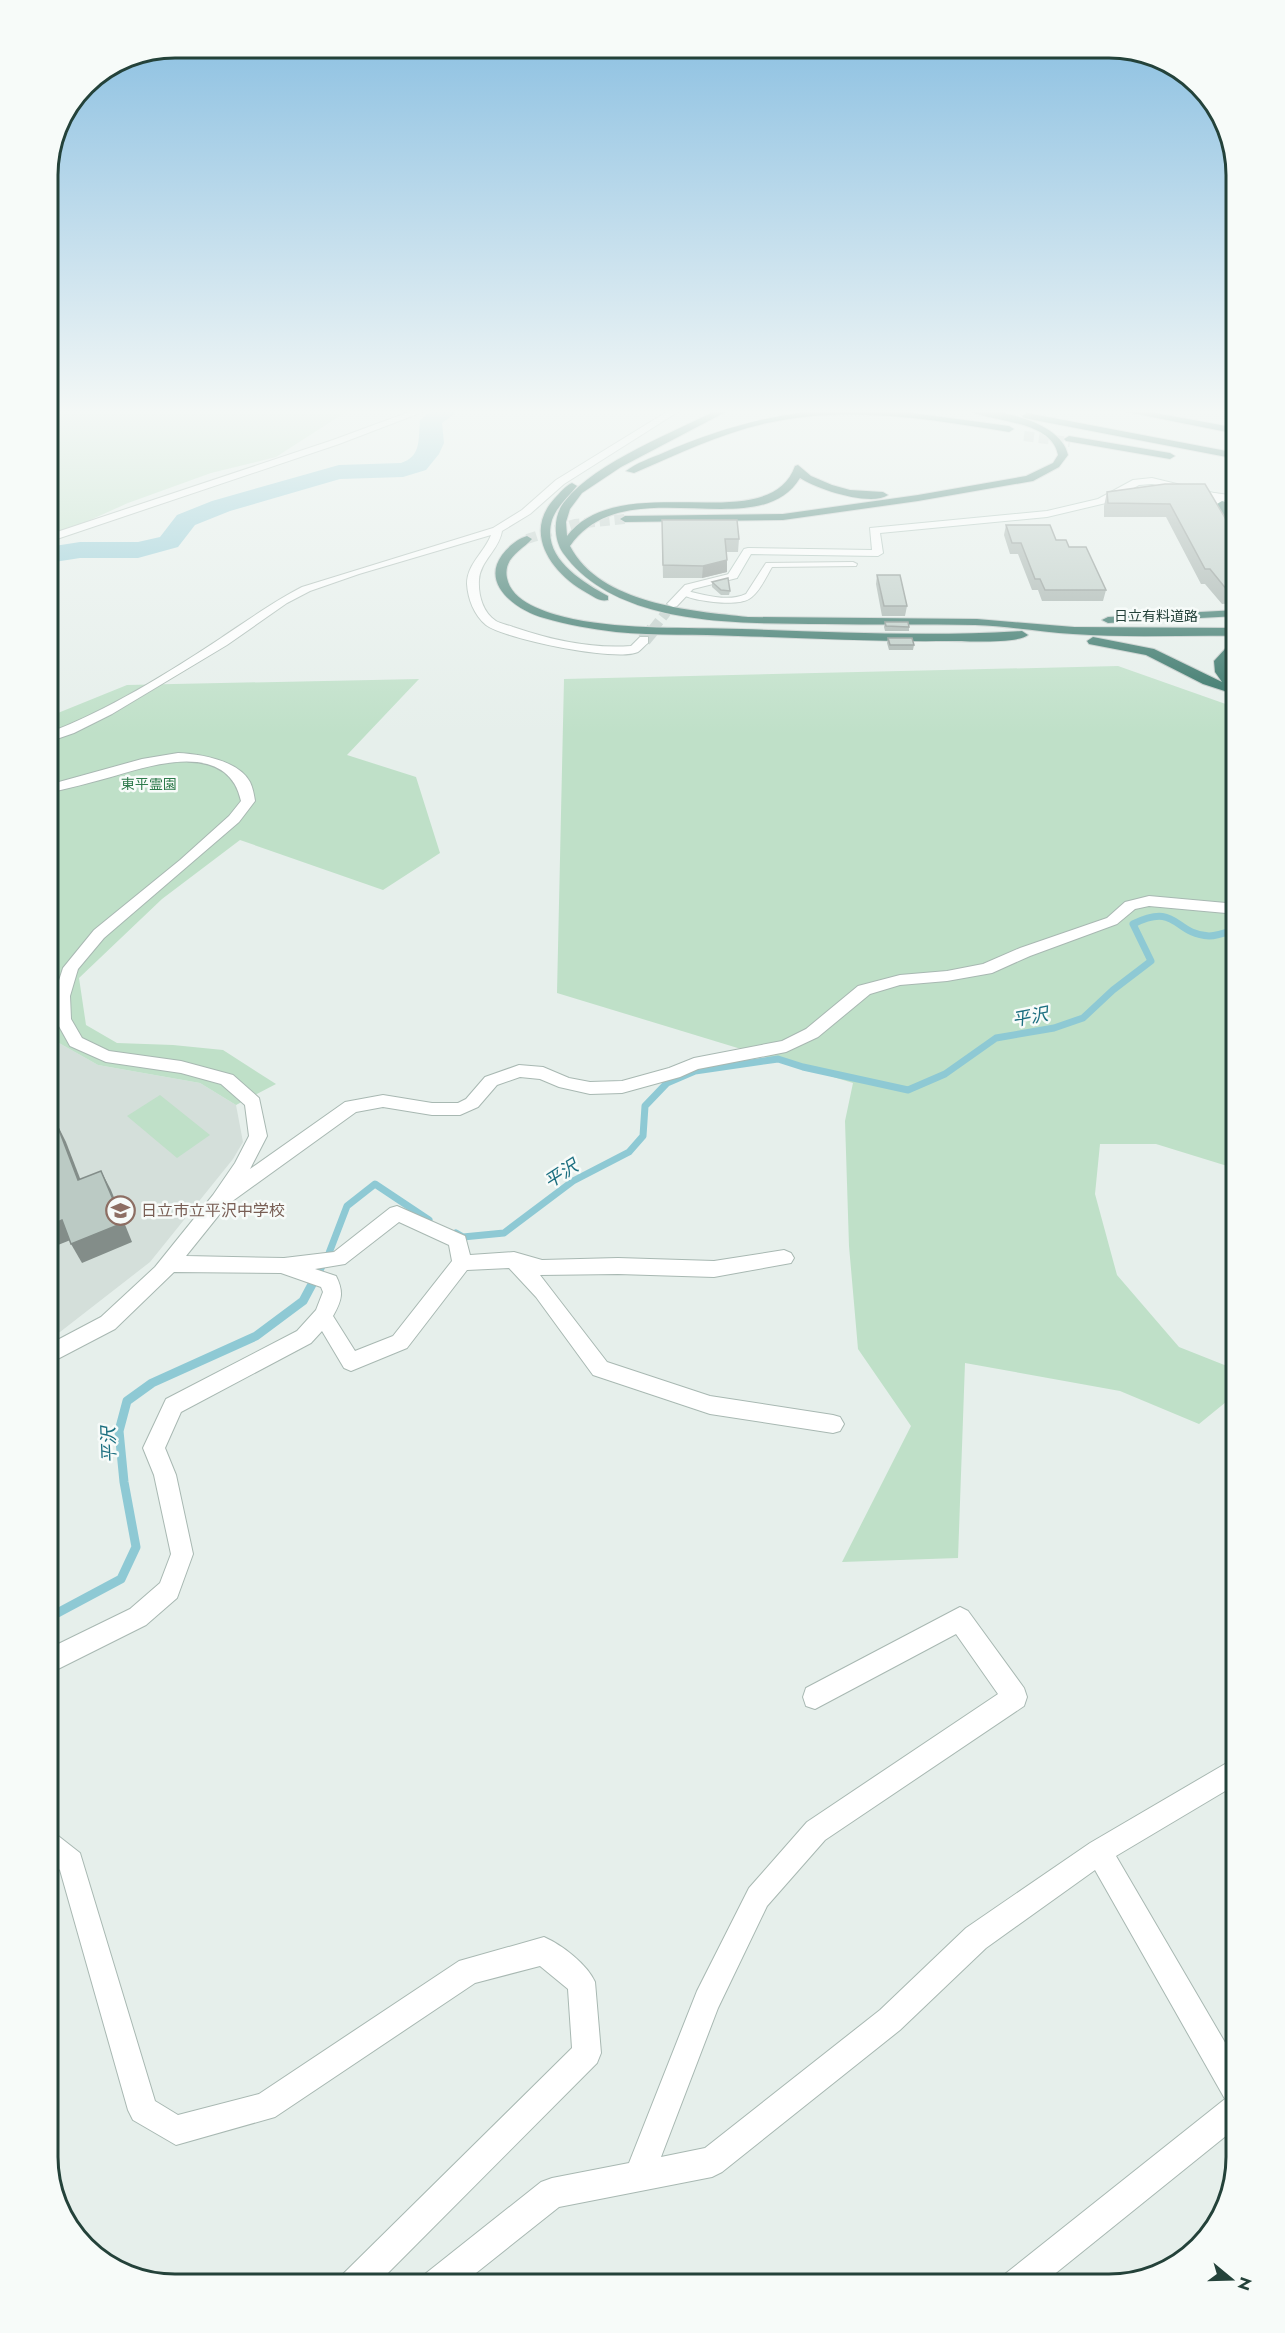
<svg xmlns="http://www.w3.org/2000/svg" width="1285" height="2333" font-family="Jost,'Noto Sans JP',sans-serif">
  <style>
    .built { fill: #d4dfda }
    .green { fill: #bfe0c8 }
    .lines { fill: none; stroke-linecap: round; stroke-linejoin: round }
    .stream-far1 { stroke: #8ec9d4; stroke-width: 7 }
    .stream { stroke: #8ec9d4; stroke-width: 9 }
    .river { fill: #8ec9d4; fill-rule: evenodd }
    .street-tunnel-far1 { stroke: #bfccc8; stroke-width: 10; stroke-dasharray: 10 5; stroke-linecap: butt }
    .street-tunnel { stroke: #bfccc8; stroke-width: 14; stroke-dasharray: 14 7; stroke-linecap: butt }
    .highway-tunnel { stroke: #bfccc8; stroke-width: 10; stroke-dasharray: 10 5; stroke-linecap: butt }
    .lane-casing { stroke: #a8b8b2; stroke-width: 2 }
    .street-casing { stroke: #a8b8b2; stroke-width: 2 }
    .secondary-casing { stroke: #a4bbb3; stroke-width: 2 }
    .highway-casing { stroke: #c2cac8; stroke-width: 2 }
    .lane { fill: #fff; fill-rule: evenodd }
    .street { fill: #fff; fill-rule: evenodd }
    .secondary { fill: #fff; fill-rule: evenodd }
    .highway { fill: #2f6f62; fill-rule: evenodd }
    .wall { fill: #a1aea9 }
    .shaded-wall { fill: #838d89 }
    .building { fill: #bbcac4; stroke: #838d89; stroke-width: 1.5 }
    .labels { text-anchor: middle; stroke-width: 5; stroke-linejoin: round; paint-order: stroke }
    .far-street-label { font-size: 14px; fill: #24423a; stroke: #f7fbf9 }
    .far-park-label { font-size: 14px; fill: #2d7a4b; stroke: #f7fbf9 }
    .education-label { font-size: 16px; fill: #785e54; stroke: #f7fbf9; text-anchor: start }
    .water-label { font-size: 18px; font-style: italic; fill: #1c6f80; stroke: #f7fbf9 }
    .rim { fill: none; stroke: #24423a; stroke-width: 3 }
  </style>
  <rect width="100%" height="100%" fill="#e6efeb"/>
  <path class="built" d="M48 1019 59 1043 98 1065 200 1083 236 1105 243 1142 233 1159 150 1262 60 1332 48 1337Z"/>
  <g class="green">
    <path d="M48 408H352L276 457 211 473 128 503 48 539Z"/>
    <path d="M1118 666 1237 708V1169L1156 1144H1100L1095 1194 1117 1275 1179 1347 1237 1370V1393L1199 1424 1120 1391 965 1363 958 1558 842 1562 911 1426 858 1349 849 1246 845 1121 853 1083 557 993 564 679Z"/>
    <path d="M419 679 347 755 416 777 440 853 383 890 240 840 162 899 79 978 86 1025 117 1043 173 1045 223 1050 276 1084 236 1105 200 1083 98 1065 59 1043 48 1019V717L127 685Z"/>
    <path d="M160 1095 210 1135 177 1158 127 1116Z"/>
  </g>
  <g class="lines">
    <g class="stream-far1">
      <path d="M456 1233 463 1237 504 1233 573 1181 629 1152 643 1136 645 1106 667 1083 695 1071 778 1059 803 1067 908 1090 945 1074 996 1038 1054 1028 1083 1018 1113 990 1151 961 1133 924C1178 902 1173 934 1209 936 1218 936 1228 932 1237 929"/>
      <path d="M318 1274 329 1253 347 1206 375 1184 429 1220"/>
    </g>
    <path class="stream" d="M48 1618 121 1579 136 1547 124 1482 119 1431 127 1401 152 1383 256 1336 303 1301 318 1273"/>
    <path class="river" d="M435 408H462L442 423 444 443 439 454 426 470 403 477 340 479 230 511 195 525 178 547 138 558H80L48 563V547L80 542H138L160 537 177 515 212 501 339 465 401 463C422 456 418 439 420 420Z"/>
    <path class="street-tunnel-far1" d="M653 629 673 604"/>
    <path class="street-tunnel" d="M644 640 654 628"/>
    <g class="highway-tunnel">
      <path d="M1024 436 1070 442"/>
      <path d="M527 539 575 524 625 519"/>
    </g>
    <defs>
      <path id="lane" d="M853 562 857 564 856 566 772 567C766 577 759 593 749 599 736 607 691 601 679 593L683 590C702 594 727 603 746 594L766 563Z"/>
      <g id="street">
        <path d="M420 408H433L339 444 48 542V535L333 440Z"/>
        <path d="M673 408H684L564 484 530 514 502 531C499 550 480 561 479 580 478 595 483 613 496 621 501 624 508 625 513 627 551 640 591 649 631 646L640 637H648V643C645 645 641 650 638 652 616 662 505 639 486 625 474 615 468 599 467 584 467 564 484 553 491 535L359 574 310 591 287 603 227 645 112 714 74 733 48 742V733C105 712 170 672 221 638 248 620 273 602 302 587L493 528 522 510 556 480Z"/>
        <path d="M1214 493 1237 496V502L1210 498V494Z"/>
        <path d="M733 573 737 574V578L693 589 677 606 673 607 667 604 685 585Z"/>
        <path d="M178 753C200 754 238 760 250 782 253 788 254 795 255 801L239 822 104 938 78 969 70 996 71 1019 82 1038 109 1051 181 1061 233 1075 259 1098 267 1136 250 1169 345 1102 383 1095 432 1103H458L466 1099 485 1077 519 1065 543 1067 569 1078 590 1082 622 1081 669 1068 694 1058 782 1041 806 1029 858 986 900 975 947 971 983 964 1020 948 1107 918 1125 902 1149 896 1237 904V914L1149 906 1135 909 1117 924 1030 956 992 973 947 981 900 985 870 994 818 1037 786 1052 698 1069 680 1077 622 1093 590 1094 559 1087 540 1079 520 1077 497 1085 478 1107 460 1115H432L383 1107 356 1112 227 1205 186 1256 284 1258 334 1252 390 1208 397 1206 465 1236 470 1255 514 1252 542 1260 618 1258 714 1261 784 1250 791 1253 794 1258 791 1263 714 1277 618 1274 540 1275 607 1362 710 1396 833 1415 840 1417 844 1424 840 1431 833 1433 710 1414 593 1375 536 1297 509 1268 467 1270 407 1348 351 1371 344 1368 322 1331 311 1343 181 1412 165 1448 176 1475 193 1554 177 1598 146 1625 48 1674V1649L130 1609 160 1583 171 1554 154 1475 143 1448 166 1399 297 1331 316 1310 323 1292 321 1287 281 1273 174 1272 115 1329 48 1364V1345L101 1317 155 1267 213 1195 235 1163 249 1136 245 1105 221 1084 181 1073 106 1062 70 1046 55 1019 54 996 63 968 94 930 180 860 229 816 241 801C228 740 151 765 111 777 90 783 69 788 48 793V785L142 759ZM399 1222 449 1245 452 1261 393 1336 355 1351 333 1316C342 1300 344 1292 336 1276L315 1269 345 1264Z"/>
        <path d="M960 1607 968 1611 1024 1688 1027 1697 1024 1706 825 1840 767 1906 718 2008 661 2157 705 2148 880 2010 966 1928 1090 1843 1237 1757V1784L1116 1856 1237 2063V2127L1041 2285H1000L1005 2274 1225 2099 1095 1870 986 1948 900 2030 722 2172 712 2177 559 2207 461 2285H421L425 2274 541 2182 552 2178 629 2163 697 1991 749 1888 807 1822 998 1694 956 1634 815 1709 806 1706 803 1697 806 1688Z"/>
        <path d="M48 1831 57 1835 80 1853 155 2101 178 2115 259 2094 459 1961 544 1937C562 1945 587 1964 595 1982L601 2053 597 2063 376 2285H339L343 2274 572 2048 568 1989 540 1966 475 1983 275 2117 176 2145 133 2120 128 2110 60 1870 48 1860Z"/>
      </g>
      <path id="secondary" d="M1152 478 1218 494 1227 504 1222 507 1210 498 1194 493 1152 484 1139 485 1106 503 1047 517 880 533 883 553 878 556 751 554 737 578H729L727 576 744 549 748 548 872 550 870 528 1047 511 1098 499 1133 480Z"/>
      <g id="highway">
        <path d="M721 408H733L621 467 582 493 570 509 566 522 567 536C620 466 769 540 795 466L798 465 811 476 832 485 850 490 883 492 888 495C871 507 816 489 800 478 758 547 625 467 570 546 600 604 691 611 748 617L977 619 1074 627 1237 628V636C1183 635 1127 638 1073 634 1040 632 1007 626 975 625 925 624 874 625 824 624 741 623 617 628 563 553 553 538 553 515 565 501 595 462 677 431 721 408Z"/>
        <path d="M963 408C992 408 1061 420 1068 455L1059 467 1033 481 918 501 783 520 625 522 620 519 625 516 783 514 918 495 1026 476 1053 463 1058 455C1051 418 986 423 963 408Z"/>
        <path d="M1107 408H1128L1237 428V434Z"/>
        <path d="M1192 408H1237V412L1196 411Z"/>
        <path d="M836 409 905 412 1009 426 1014 429 1009 432C930 419 847 405 767 423 721 433 678 454 634 473L626 471C636 463 651 458 663 453 720 428 775 413 836 409Z"/>
        <path d="M1027 413 1237 453V459L1024 418 1022 416Z"/>
        <path d="M1069 436 1170 453 1175 456 1170 459 1066 441 1064 439Z"/>
        <path d="M572 483 577 486C568 497 557 506 552 520 541 557 581 581 608 596V600C600 602 594 597 587 593 552 574 522 533 555 498 560 493 565 486 572 483Z"/>
        <path d="M1222 501 1226 502 1237 520V532L1233 531 1217 504Z"/>
        <path d="M527 536 532 539C521 551 503 558 507 578 512 604 551 614 573 619 628 630 685 627 741 629 835 632 928 637 1022 631L1028 635C1018 644 963 641 948 641 878 642 808 638 738 636 698 634 656 636 616 632 591 629 568 625 544 618 518 611 480 585 502 555 508 547 517 539 527 536Z"/>
        <path d="M1237 610V616L1108 623 1102 620 1108 617Z"/>
        <path d="M1093 637 1154 649 1222 682 1215 672 1214 661 1225 649 1237 644V653C1222 661 1224 672 1237 682V695L1203 684 1146 655 1089 644 1087 641Z"/>
      </g>
    </defs>
    <use href="#lane" class="lane-casing"/>
    <use href="#street" class="street-casing"/>
    <use href="#secondary" class="secondary-casing"/>
    <use href="#highway" class="highway-casing"/>
    <use href="#lane" class="lane"/>
    <use href="#street" class="street"/>
    <use href="#secondary" class="secondary"/>
    <use href="#highway" class="highway"/>
  </g>
  <g class="wall">
    <path d="M1165 484 1237 538V603L1222 604 1205 584H1201L1166 517H1104V506L1107 492Z"/>
    <path d="M1006 525 1056 540 1069 547 1106 590 1103 601H1042L1038 590H1032L1018 554H1010L1004 535Z"/>
    <path d="M662 532 739 539 738 552H726L727 572 702 578H663Z"/>
    <path d="M877 575 907 606 905 616H882L876 584Z"/>
    <path d="M712 582 730 591 729 595H721L712 587Z"/>
    <path d="M885 622 909 627V631H885L884 627Z"/>
    <path d="M888 638 914 645 913 650H889L887 643Z"/>
  </g>
  <g class="shaded-wall">
    <path d="M727 560V572L702 578 703 566Z"/>
    <path d="M56 1122 66 1142 88 1199 78 1180Z"/>
    <path d="M101 1171 111 1190 132 1242 82 1263 71 1244Z"/>
    <path d="M62 1220 73 1239 48 1249V1226Z"/>
  </g>
  <g class="building">
    <path d="M1165 484H1205L1237 538V589L1227 590 1210 569H1205L1170 504 1108 503 1107 492Z"/>
    <path d="M662 520H737L739 539H725L727 560 703 566 663 565Z"/>
    <path d="M1006 525H1050L1056 540H1066L1069 547H1086L1106 590H1045L1040 579H1035L1021 543H1012Z"/>
    <path d="M877 575H900L907 606H884Z"/>
    <path d="M728 578 730 591 721 590 712 582Z"/>
    <path d="M885 622H908L909 627 886 626Z"/>
    <path d="M888 638H912L914 645H890Z"/>
    <path d="M56 1122 78 1180 101 1171 123 1223 71 1244 62 1220 48 1226V1125Z"/>
  </g>
  <linearGradient id="sky" x2="0" y2="1"><stop stop-color="#84bce0"/><stop offset="0.56" stop-color="#f4f8f6"/><stop offset="1" stop-color="#f4f8f6" stop-opacity="0"/></linearGradient>
  <rect width="1285" height="735" fill="url(#sky)"/>
  <defs>
    <symbol id="school-ring" viewBox="-11 -11 22 22"><circle r="9.5" fill="#f7fbf9" stroke="#8d6e63" stroke-width="1.5"/><path d="M0-5L7-2L0 1L-7-2ZM-4 1L0 2.5L4 1V4Q0 6-4 4Z" fill="#8d6e63"/></symbol>
  </defs>
  <g fill-rule="evenodd">
    <use href="#school-ring" x="104" y="1194" width="33" height="33"/>
  </g>
  <g class="labels">
    <g class="far-street-label">
      <text x="1156" y="621">日立有料道路</text>
    </g>
    <g class="far-park-label">
      <text x="149" y="789">東平霊園</text>
    </g>
    <g class="education-label">
      <text x="141" y="1216">日立市立平沢中学校</text>
    </g>
    <g class="water-label">
      <text transform="translate(1030 1017) rotate(-11)" y="6">平沢</text>
      <text transform="translate(561 1174) rotate(-33)" y="6">平沢</text>
      <text transform="translate(109 1445) rotate(-92)" y="6">平沢</text>
    </g>
  </g>
  <path d="M0 0H1285V2333H0ZM175 58H1109A117 117 0 0 1 1226 175V2157A117 117 0 0 1 1109 2274H175A117 117 0 0 1 58 2157V175A117 117 0 0 1 175 58Z" fill="#f7fbf9" fill-rule="evenodd"/>
  <path class="rim" d="M175 58H1109A117 117 0 0 1 1226 175V2157A117 117 0 0 1 1109 2274H175A117 117 0 0 1 58 2157V175A117 117 0 0 1 175 58Z"/>
  <g transform="translate(1231 2279) rotate(109)" stroke="#f7fbf9" stroke-width="4.5" paint-order="stroke">
  <path d="M0-4.5L10 22L0 15L-10 22Z" fill="#24423a"/>
  <text y="-9" font-size="16" font-weight="bold" text-anchor="middle" fill="#24423a">N</text>
  </g>
</svg>
